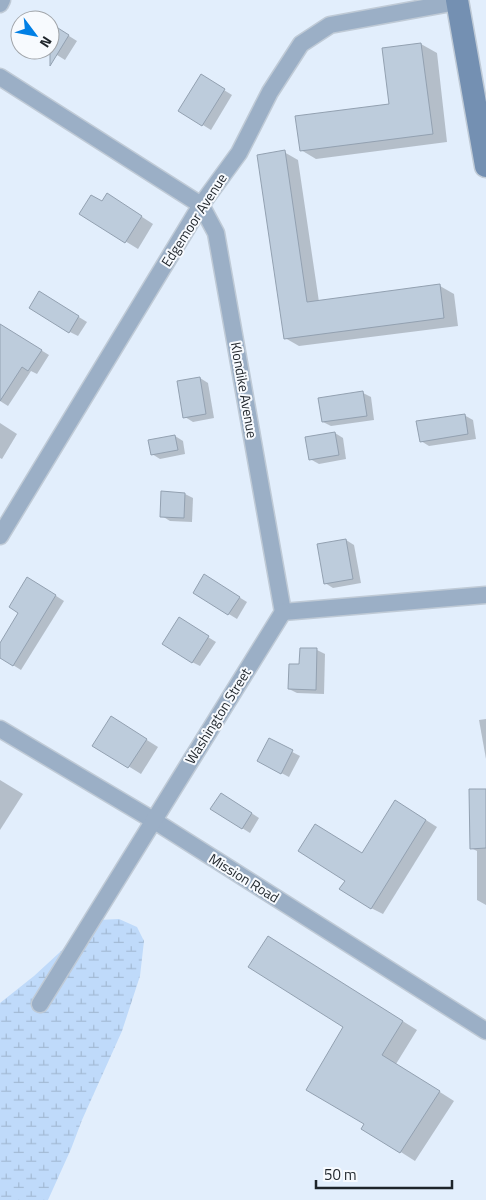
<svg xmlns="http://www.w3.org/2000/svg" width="486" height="1200" font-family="'Titillium Web',sans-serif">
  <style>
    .wetland { fill: url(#wetland-marsh) }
    .shadow { fill: #0003 }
    .building { fill: #bdccdc; stroke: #93a1b1 }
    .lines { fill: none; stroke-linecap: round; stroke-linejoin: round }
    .street-casing { stroke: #bfcad6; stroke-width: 19 }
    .secondary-casing { stroke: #bfcad6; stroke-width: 25 }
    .street { stroke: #9bafc6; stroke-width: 16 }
    .secondary { stroke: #7490b2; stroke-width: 22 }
    .labels { text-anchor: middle; stroke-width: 4; stroke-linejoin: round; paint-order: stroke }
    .street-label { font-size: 14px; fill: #1e242a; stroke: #f7fafe }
  </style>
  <defs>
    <pattern id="wetland-marsh" width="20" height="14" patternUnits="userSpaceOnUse" patternTransform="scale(1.25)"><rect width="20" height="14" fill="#bfdafa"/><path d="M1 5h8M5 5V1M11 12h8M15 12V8" fill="none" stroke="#a4bbd6"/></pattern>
  </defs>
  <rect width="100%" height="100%" fill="#e2eefc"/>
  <path class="wetland" d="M119 919 137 927 144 941 140 976 122 1031 82 1120 71 1149 48 1200H0V1003L34 976 72 941 98 920Z"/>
  <g class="shadow">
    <path d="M50 24 77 41 65 60 49 50H50Z"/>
    <path d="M421 44 437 53 447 142 316 159 301 150 391 106 384 49Z"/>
    <path d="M201 76 232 95 211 130 180 111Z"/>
    <path d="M284 152 298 160 319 302 440 286 454 294 458 326 299 346 285 338Z"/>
    <path d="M119 202 153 224 138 249 81 214Z"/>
    <path d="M48 298 87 322 78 336 70 332Z"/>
    <path d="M0 325 49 355 37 374 31 371 8 406 0 401Z"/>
    <path d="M200 378 208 383 214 418 193 422 185 417Z"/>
    <path d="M363 393 371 397 374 420 331 426 323 422Z"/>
    <path d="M464 415 473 420 476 439 429 446 421 441Z"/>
    <path d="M0 423 17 434 2 459 0 458Z"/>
    <path d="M335 433 343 438 346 459 319 464 310 459Z"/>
    <path d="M175 436 183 441 185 454 160 459 152 454Z"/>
    <path d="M185 494 193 498 192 522 170 521 162 516Z"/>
    <path d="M346 540 354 545 361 583 333 588 325 583Z"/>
    <path d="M213 581 247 602 237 619 194 593Z"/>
    <path d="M36 583 64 601 21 670 0 657V645Z"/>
    <path d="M187 624 216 642 200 666 192 662Z"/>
    <path d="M317 650 325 654 324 694 297 693 289 689Z"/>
    <path d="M486 719V759L479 720Z"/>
    <path d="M123 725 158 747 141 774 94 745Z"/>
    <path d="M269 740 300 756 289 777 266 765Z"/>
    <path d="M0 780 23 794 0 830Z"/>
    <path d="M486 790V905L477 900V851L471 848Z"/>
    <path d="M229 799 259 818 250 833 242 828Z"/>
    <path d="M407 808 437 827 383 914 371 908 362 855Z"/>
    <path d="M282 946 417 1030 396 1064 454 1101 415 1161 363 1128 366 1124 345 1026Z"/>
  </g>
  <g class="building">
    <path d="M50 23 69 35 50 66Z"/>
    <path d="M421 43 433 134 300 151 295 116 389 104 382 48Z"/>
    <path d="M201 74 225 89 202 126 178 111Z"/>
    <path d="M285 150 307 302 440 284 444 318 284 339 257 155Z"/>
    <path d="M107 193 142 216 125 243 79 214 91 195 102 201Z"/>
    <path d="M39 291 79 316 69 333 29 308Z"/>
    <path d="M0 324 42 350 28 371 22 367 0 401Z"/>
    <path d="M200 377 206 414 183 418 177 381Z"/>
    <path d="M363 391 367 416 322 422 318 398Z"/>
    <path d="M465 414 468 434 420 442 416 421Z"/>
    <path d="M335 432 339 455 309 460 305 437Z"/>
    <path d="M175 435 178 450 151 455 148 440Z"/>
    <path d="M161 491 185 493 184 518 160 517Z"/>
    <path d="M346 539 353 579 324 584 317 544Z"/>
    <path d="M204 574 240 597 228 615 193 593Z"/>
    <path d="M27 577 56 595 13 666 0 658V643L18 613 9 607Z"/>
    <path d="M179 617 209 636 192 663 162 644Z"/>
    <path d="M300 648H317L316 690 288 689 289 664H299Z"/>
    <path d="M111 716 147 739 128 768 92 746Z"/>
    <path d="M269 738 293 750 281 774 257 761Z"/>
    <path d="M469 789H486V848L470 849Z"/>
    <path d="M221 793 252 813 242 829 210 809Z"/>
    <path d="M395 800 426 820 371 909 339 889 345 881 298 851 315 824 362 853Z"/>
    <path d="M268 936 403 1021 382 1055 440 1091 400 1153 361 1129 364 1124 306 1090 343 1027 248 967Z"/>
  </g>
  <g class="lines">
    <defs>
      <g id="street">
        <path d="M0 4 2 0"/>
        <path d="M0 77 201 205 216 233 283 612"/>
        <path d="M0 536 201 205 239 153 270 92 301 44 330 25 457 2"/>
        <path d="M283 612 486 595"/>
        <path d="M0 729 153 820 486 1031"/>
        <path d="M40 1004 283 612"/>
      </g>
      <path id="secondary" d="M457 0 486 166"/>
    </defs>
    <use href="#street" class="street-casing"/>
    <use href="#secondary" class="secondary-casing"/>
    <use href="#street" class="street"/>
    <use href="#secondary" class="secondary"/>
  </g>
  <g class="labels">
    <g class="street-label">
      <text transform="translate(194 220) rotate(-57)" y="5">Edgemoor Avenue</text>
      <text transform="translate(244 390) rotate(80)" y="5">Klondike Avenue</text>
      <text transform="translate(218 716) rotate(-58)" y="5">Washington Street</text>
      <text transform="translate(244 878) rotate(32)" y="5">Mission Road</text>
    </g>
  </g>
  <g transform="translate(35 35) rotate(122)"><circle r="24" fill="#f7fafe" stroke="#a0a4a9"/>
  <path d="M0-4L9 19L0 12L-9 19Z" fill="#007fe5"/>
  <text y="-8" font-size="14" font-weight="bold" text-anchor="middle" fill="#1e242a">N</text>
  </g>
  <path d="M316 1180v8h136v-8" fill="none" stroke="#1e242a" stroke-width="2.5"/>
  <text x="324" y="1180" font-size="15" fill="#1e242a" stroke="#f7fafe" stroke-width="4" paint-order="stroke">50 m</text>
</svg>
